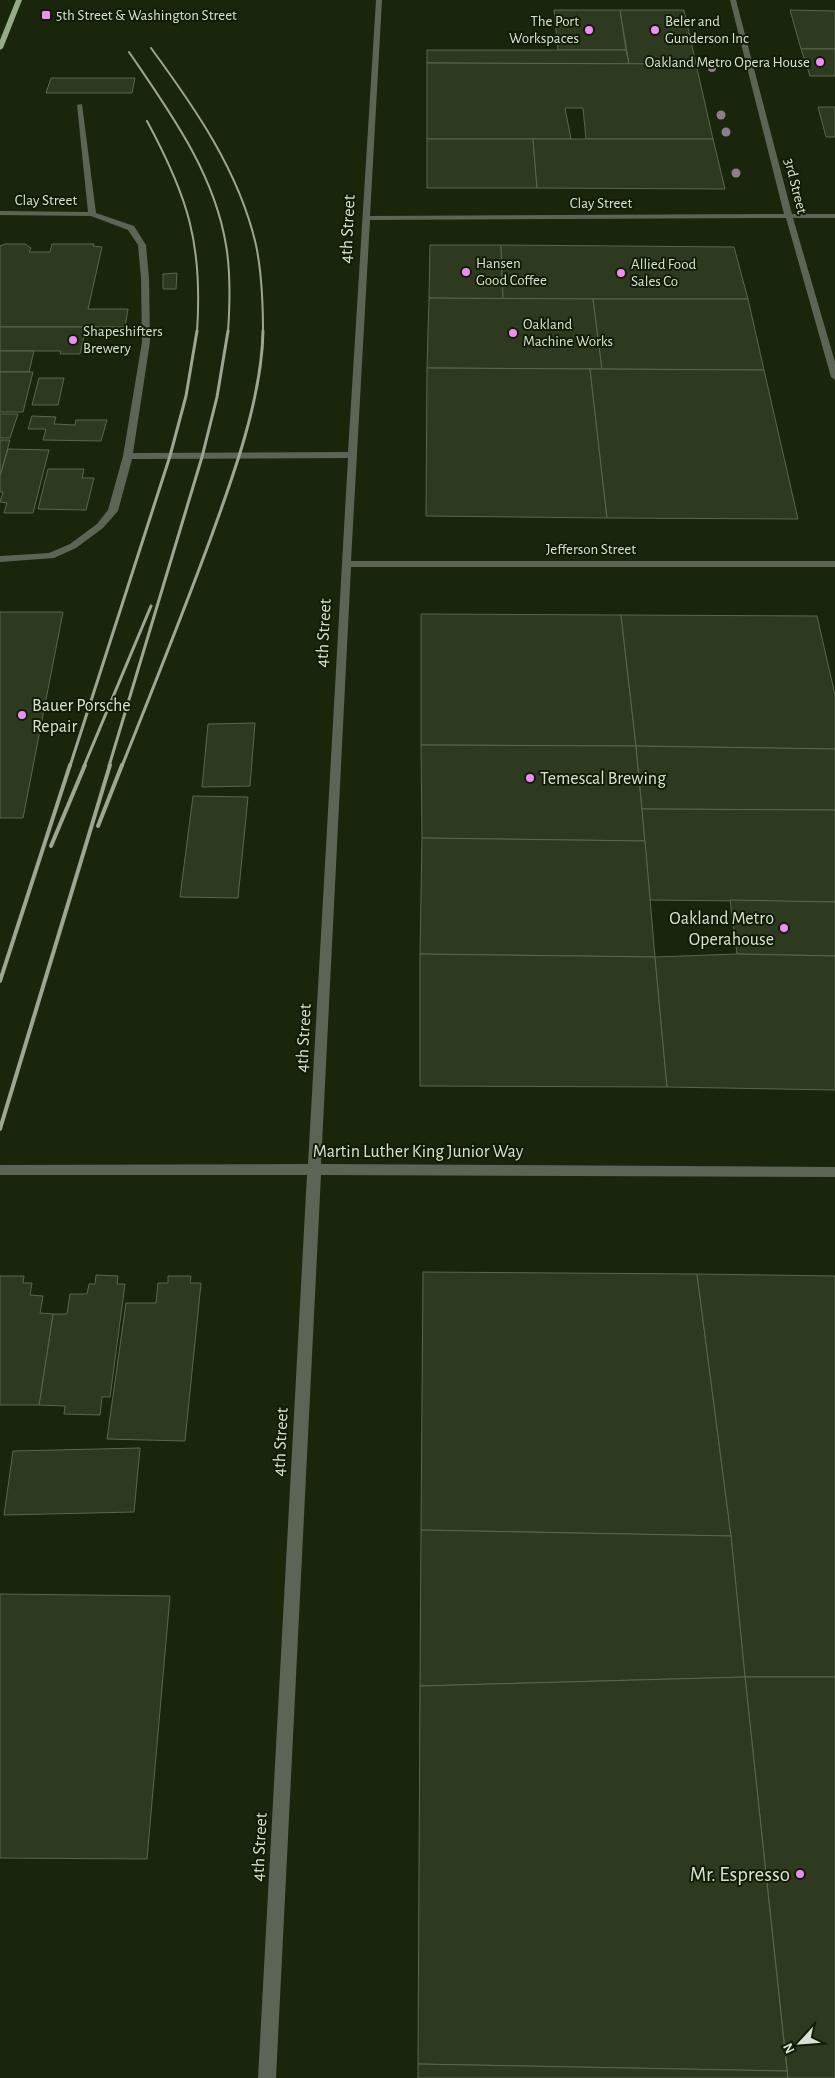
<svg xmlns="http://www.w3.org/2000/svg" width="835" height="2078" font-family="'Alegreya Sans',sans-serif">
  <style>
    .building { fill: #2d3a20; stroke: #59684c }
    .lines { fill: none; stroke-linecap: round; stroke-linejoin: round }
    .minor { fill: #5c6555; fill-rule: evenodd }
    .major { fill: #97aa87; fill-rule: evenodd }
    .rail-far2 { stroke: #9ca693; stroke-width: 2 }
    .rail-far1 { stroke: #9ca693; stroke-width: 3 }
    .rail { stroke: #9ca693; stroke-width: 4 }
    .tree { fill: #907a8d }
    .poi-dot { fill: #ee8cf8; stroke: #101c04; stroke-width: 2 }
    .labels { text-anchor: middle; stroke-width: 4; stroke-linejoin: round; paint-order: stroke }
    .far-poi-label { font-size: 15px; fill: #d9e2d2; stroke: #101c04; text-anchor: start }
    .far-street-label { font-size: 15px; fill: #d9e2d2; stroke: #101c04 }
    .street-label { font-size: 18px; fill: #d9e2d2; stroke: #101c04 }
    .poi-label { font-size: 18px; fill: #d9e2d2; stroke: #101c04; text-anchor: start }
    .near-poi-label { font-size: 21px; fill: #d9e2d2; stroke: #101c04; text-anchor: end }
  </style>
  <rect width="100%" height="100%" fill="#19260c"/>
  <g class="building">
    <path d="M554 10H620L626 50H558Z"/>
    <path d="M620 10H684L696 64H629Z"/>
    <path d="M790 10 835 11V49H801Z"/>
    <path d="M801 49H835V76H810Z"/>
    <path d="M427 50H626L629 64 427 63Z"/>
    <path d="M427 63 696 64 713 139H586L583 108H565L571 139H427Z"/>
    <path d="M51 78H135L132 93H46Z"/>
    <path d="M818 107H835V137H826Z"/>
    <path d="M427 139H533L537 188H427Z"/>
    <path d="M533 139H713L725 189 537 188Z"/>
    <path d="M5 244H25L31 248 29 252H50L52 244H94L93 246 102 247 88 309H128L125 327H0V246Z"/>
    <path d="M430 245H501L503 299 429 298Z"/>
    <path d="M501 245 734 247 748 299H503Z"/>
    <path d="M177 273 176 289H163V274Z"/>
    <path d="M429 298 593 299 602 369 427 368Z"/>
    <path d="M593 299H748L764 370 602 369Z"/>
    <path d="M0 327H86L80 354H60L61 351H0Z"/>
    <path d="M0 351H34L29 372H0Z"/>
    <path d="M427 368 590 369 607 518 426 516Z"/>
    <path d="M590 369 764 370 798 519 607 518Z"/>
    <path d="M0 372H33L23 412H0Z"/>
    <path d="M39 378H64L58 405H32Z"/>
    <path d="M0 414H18L10 438H0Z"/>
    <path d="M32 416 56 417 54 424 75 425 76 420H107L101 441 43 440 46 429H28Z"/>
    <path d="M0 440H10L0 476Z"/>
    <path d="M8 449 49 450 33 513H4L7 503 0 502 3 492H0V476Z"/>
    <path d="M48 469H84L82 478H94L86 510 38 509Z"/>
    <path d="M0 612H63L23 818H0Z"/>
    <path d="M421 614 621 615 636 746 421 745Z"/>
    <path d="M621 615 817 616 835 695V749L636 746Z"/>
    <path d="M255 723 250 786 202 787 208 724Z"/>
    <path d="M421 745 636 746 645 841 422 838Z"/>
    <path d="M636 746 835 749V810L642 809Z"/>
    <path d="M193 796 248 797 238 898 180 897Z"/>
    <path d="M642 809 835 810V902L650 900Z"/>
    <path d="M422 838 645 841 655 957 420 954Z"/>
    <path d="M730 900 835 902V956L737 954Z"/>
    <path d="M420 954 655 957 667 1087 420 1086Z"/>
    <path d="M737 954 835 956V1090L667 1087 655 957Z"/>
    <path d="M423 1272 697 1274 731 1536 421 1530Z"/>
    <path d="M697 1274 835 1276V1677H745L731 1536Z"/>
    <path d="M96 1275 118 1276 117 1284H125L110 1397H102L100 1415 64 1414 65 1406 39 1405 53 1314H67L70 1294H87L89 1284H95Z"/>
    <path d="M0 1276H24L23 1283H32L30 1295 43 1296 40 1313 53 1314 39 1405H0Z"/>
    <path d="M168 1276H191L190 1283H201L185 1441 107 1439 126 1303H156L158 1283H168Z"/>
    <path d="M140 1448 134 1512 4 1515 13 1451Z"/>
    <path d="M421 1530 731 1536 745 1677 420 1686Z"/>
    <path d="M0 1594 170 1596 147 1859 0 1858Z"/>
    <path d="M745 1677H835V2078H788Z"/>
    <path d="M745 1677 787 2071 418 2064 420 1686Z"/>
    <path d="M418 2064 787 2071 788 2078H418Z"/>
  </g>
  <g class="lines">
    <path class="minor" d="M376 0H382L370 216 784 214 730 0H736L792 214H835V218H793L835 362V380L831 377 786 218 370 220 351 561H835V567H351L321 1164 835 1167V1177L321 1175 276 2078H258L307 1175H0V1165L308 1164 348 458 132 459 118 511 103 528 76 548 54 558 0 562V556L49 553 70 544 97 524 108 510 123 456 142 342 141 278 138 245 128 230 91 216 0 215V211L88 212 77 105 82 104 96 213 134 226 146 245 149 278 150 342 133 453 348 452Z"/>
    <path class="major" d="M16 0H22L3 48 0 50V40Z"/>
    <g class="rail-far2">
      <path d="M151 48C195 108 239 171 256 245 262 274 263 303 263 332"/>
      <path d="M129 52C169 111 214 172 226 245 231 274 230 303 228 332"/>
      <path d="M147 121C188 197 203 244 197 332"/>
    </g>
    <g class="rail-far1">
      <path d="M70 766 170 456 186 396 197 331"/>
      <path d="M84 766 151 606"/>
      <path d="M109 766 202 457 217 397 228 331"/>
      <path d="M122 766C152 691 182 616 210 540 233 477 262 398 263 331"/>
    </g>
    <g class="rail">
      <path d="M98 826 122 765"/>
      <path d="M51 846 85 765"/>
      <path d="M0 981 70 765"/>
      <path d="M0 1129 110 765"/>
    </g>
  </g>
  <g class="tree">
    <circle cx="704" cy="39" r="4"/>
    <circle cx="712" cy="68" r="4"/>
    <circle cx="721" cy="115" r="4.5"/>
    <circle cx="726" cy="132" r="4.5"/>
    <circle cx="736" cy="173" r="4.5"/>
  </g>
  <g class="poi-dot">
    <rect x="41" y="10" width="10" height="10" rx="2.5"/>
    <circle cx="589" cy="30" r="5"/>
    <circle cx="655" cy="30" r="5"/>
    <circle cx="820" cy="62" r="5"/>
    <circle cx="466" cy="272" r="5"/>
    <circle cx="621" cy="273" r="5"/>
    <circle cx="513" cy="333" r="5"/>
    <circle cx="73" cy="340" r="5"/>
    <circle cx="22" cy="715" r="5"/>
    <circle cx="530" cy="778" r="5"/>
    <circle cx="784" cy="928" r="5"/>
    <circle cx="800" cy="1874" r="5"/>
  </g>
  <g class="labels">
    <g class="far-poi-label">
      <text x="56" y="20">5th Street &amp; Washington Street</text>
      <text x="579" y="26" text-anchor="end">The Port<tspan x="579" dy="17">Workspaces</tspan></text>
      <text x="665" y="26">Beler and<tspan x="665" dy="17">Gunderson Inc</tspan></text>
      <text x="810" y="67" text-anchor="end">Oakland Metro Opera House</text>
      <text x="476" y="268">Hansen<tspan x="476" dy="17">Good Coffee</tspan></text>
      <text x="631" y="269">Allied Food<tspan x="631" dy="17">Sales Co</tspan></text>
      <text x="523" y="329">Oakland<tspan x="523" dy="17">Machine Works</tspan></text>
      <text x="83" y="336">Shapeshifters<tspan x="83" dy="17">Brewery</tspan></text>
    </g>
    <g class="far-street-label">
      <text transform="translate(796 186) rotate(76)" y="5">3rd Street</text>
      <text x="46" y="205">Clay Street</text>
      <text x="601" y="208">Clay Street</text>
      <text x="591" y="554">Jefferson Street</text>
    </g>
    <g class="street-label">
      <text transform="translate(347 229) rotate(-87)" y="6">4th Street</text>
      <text transform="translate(323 633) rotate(-87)" y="6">4th Street</text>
      <text transform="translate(303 1038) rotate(-87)" y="6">4th Street</text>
      <text x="418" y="1157">Martin Luther King Junior Way</text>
      <text transform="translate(280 1442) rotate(-87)" y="6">4th Street</text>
      <text transform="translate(259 1847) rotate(-87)" y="6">4th Street</text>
    </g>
    <g class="poi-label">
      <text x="32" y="711">Bauer Porsche<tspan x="32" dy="21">Repair</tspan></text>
      <text x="540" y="784">Temescal Brewing</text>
      <text x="774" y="924" text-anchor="end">Oakland Metro<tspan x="774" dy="21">Operahouse</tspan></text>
    </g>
    <g class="near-poi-label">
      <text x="790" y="1881">Mr. Espresso</text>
    </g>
  </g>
  <g transform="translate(800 2043) rotate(244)" stroke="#101c04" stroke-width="4" paint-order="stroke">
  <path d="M0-4L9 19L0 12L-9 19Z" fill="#d9e2d2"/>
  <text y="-8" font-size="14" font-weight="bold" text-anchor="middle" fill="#d9e2d2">N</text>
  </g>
</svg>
